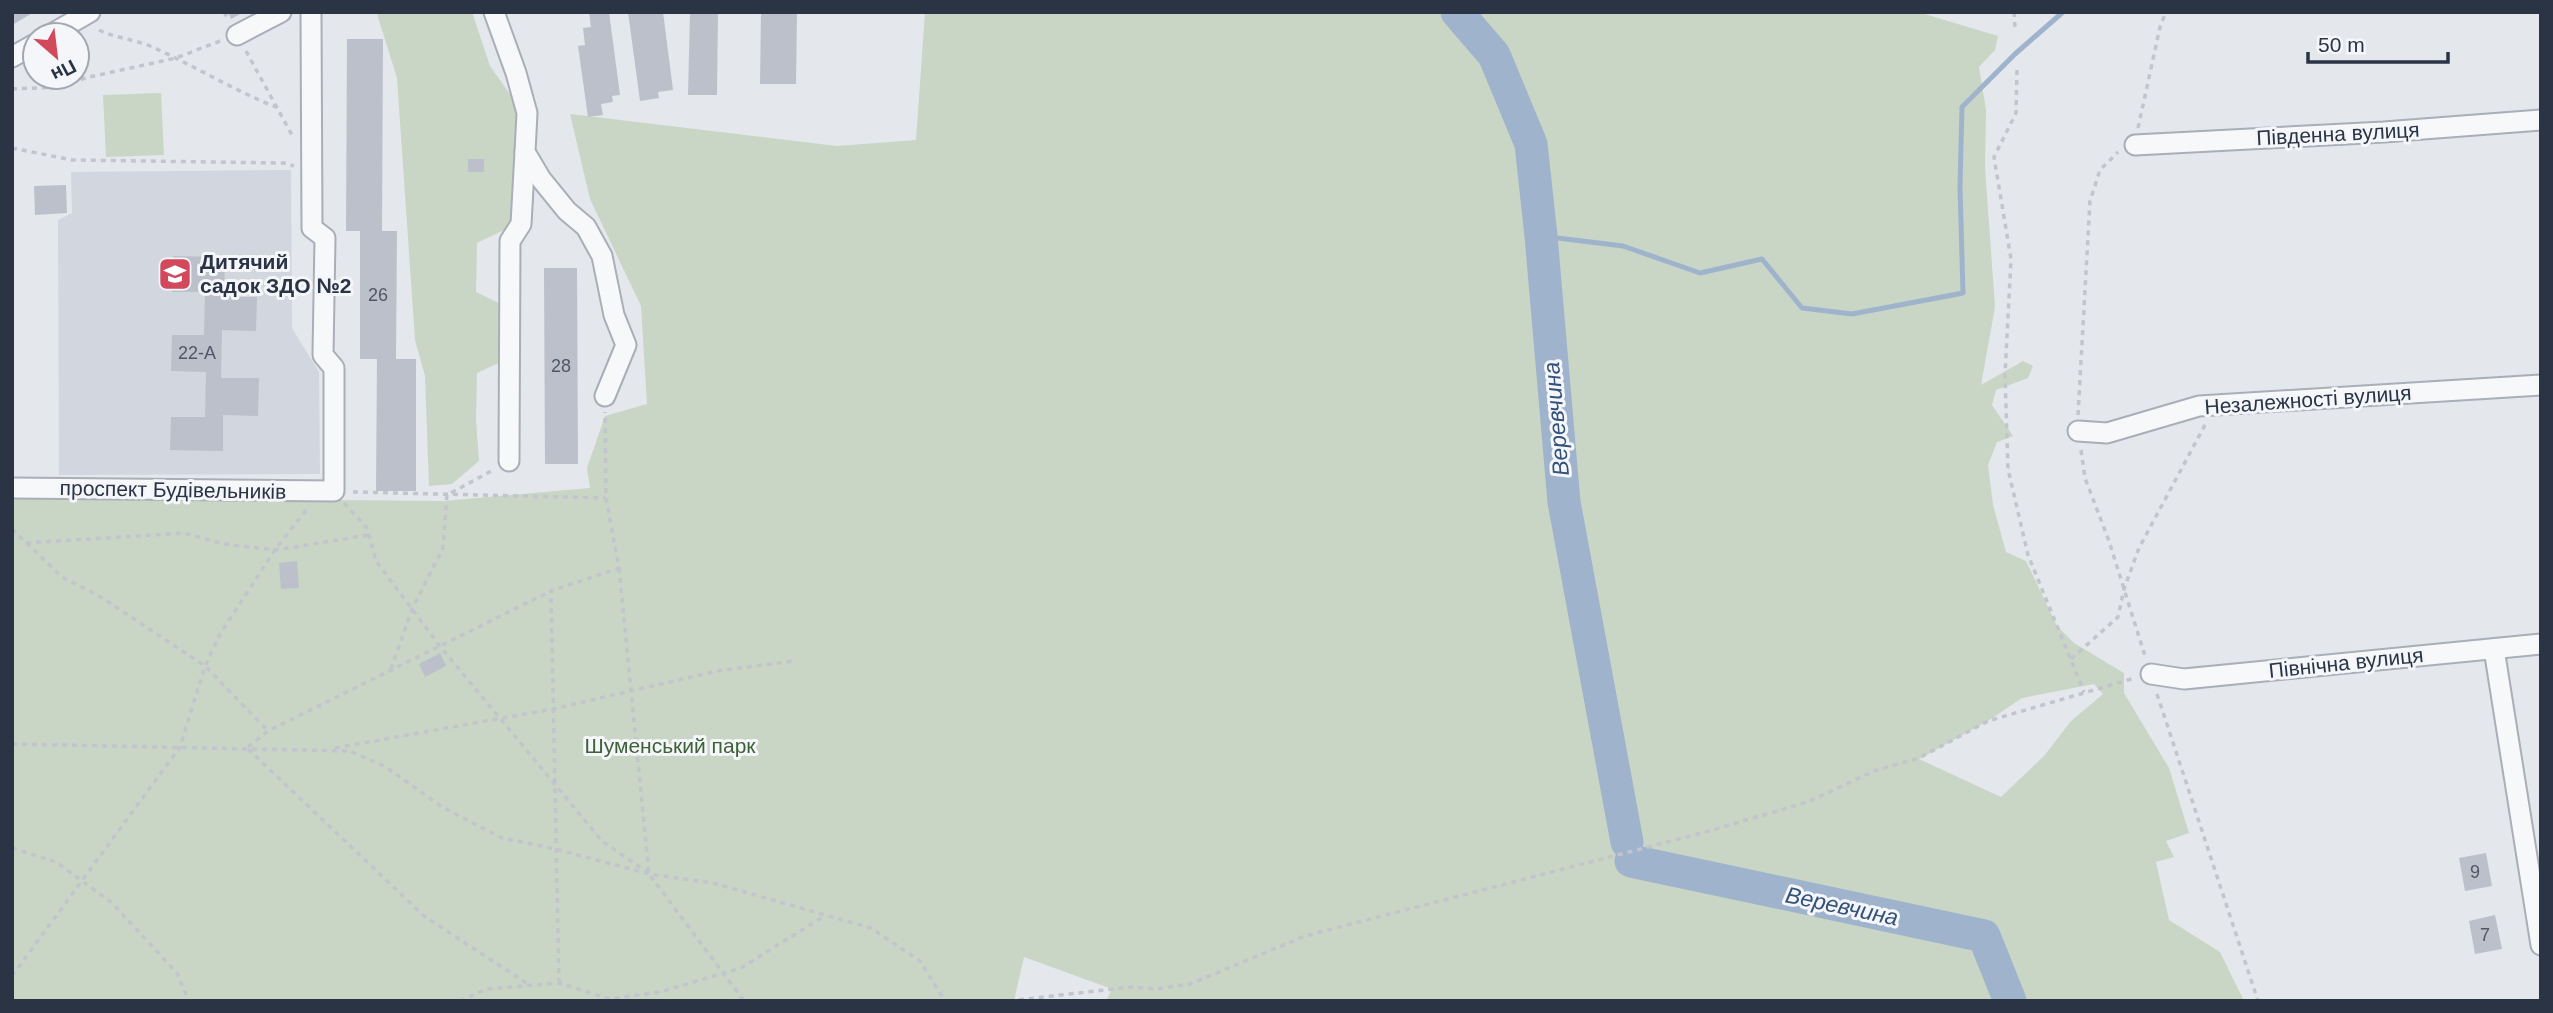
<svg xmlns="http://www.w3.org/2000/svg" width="2553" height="1013" font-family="Helvetica,sans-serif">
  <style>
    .built { fill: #d2d6de }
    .green { fill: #c9d6c5; fill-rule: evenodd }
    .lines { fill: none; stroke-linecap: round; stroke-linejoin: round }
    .stream { stroke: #9fb4cc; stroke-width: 5 }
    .river { stroke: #9fb4cc; stroke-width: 33 }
    .building { fill: #bbc0ca }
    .minor-casing { stroke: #a9aeb7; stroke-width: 23 }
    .path { stroke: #c2c5cb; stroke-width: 3.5; stroke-dasharray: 5 5; stroke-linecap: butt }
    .minor { stroke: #f7f8fa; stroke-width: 19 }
    .labels { text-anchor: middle; stroke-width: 6; stroke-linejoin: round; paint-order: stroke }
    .number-label { font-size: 18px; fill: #4f5766 }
    .street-label { font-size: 21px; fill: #2b3445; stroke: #f4f6f9 }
    .poi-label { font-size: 21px; font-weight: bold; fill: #2b3445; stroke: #f4f6f9; text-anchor: start }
    .park-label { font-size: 21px; fill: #3f6138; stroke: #f4f6f9 }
    .water-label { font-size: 23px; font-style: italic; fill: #34527a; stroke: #f4f6f9 }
  </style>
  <rect width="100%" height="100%" fill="#e4e7ec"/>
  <path class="built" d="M291 170 292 328 319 372 320 474 59 475 58 220 72 213 71 172Z"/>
  <g class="green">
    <path d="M381 12H472L490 66 517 104 518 192 508 228 477 243 476 292 503 305V361L477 373 476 419 479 461 452 484 429 486 425 376 415 340 397 78 377 14Z"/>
    <path d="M925 12H1918L1998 36 1995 50 1979 67 1986 110 1985 168 1995 307 1981 385 2023 361 2033 366 2028 378 1996 390 1992 405 2013 436 1997 442 1988 465 1993 505 2006 552 2026 561 2057 626 2074 643 2124 673V693L2169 768 2189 833 2166 841 2174 857 2156 862 2169 920 2220 952 2244 1001H1106L1112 989 1024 957 1014 1001H12V497L444 501 590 488 587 468 605 416 647 404 641 306 590 199 570 114 837 146 916 140ZM2094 684 2103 694 2071 721 2044 756 2001 797 1919 759 1988 721 2022 698Z"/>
    <path d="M161 93 164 155 106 157 103 95Z"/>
  </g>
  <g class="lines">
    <path class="stream" d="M1541 236 1623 246 1700 273 1762 259 1802 308 1852 314 1963 293 1960 186 1962 107 2015 54 2063 12"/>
    <g class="river">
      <path d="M1457 12 1494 55 1531 144 1541 236 1564 502 1627 842"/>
      <path d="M1631 861 1984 936 2010 1001"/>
    </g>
  </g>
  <g class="building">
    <path d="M12 12H34L14 24Z"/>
    <path d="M228 12H244L231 19Z"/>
    <path d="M589 12H609L620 95 612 96 613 102 601 104 603 115 588 117 578 46 585 45 583 28 591 27Z"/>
    <path d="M628 12H663L673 90 658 92 659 98 640 101Z"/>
    <path d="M690 12H718L717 95H688Z"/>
    <path d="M761 12H797L796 84H760Z"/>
    <path d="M347 39H383L382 231H397L396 359H416V491H376L377 359H360V231H346Z"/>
    <rect x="468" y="159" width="16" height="13"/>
    <path d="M66 185 67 213 35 215 34 186Z"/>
    <path d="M173 256 225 257 224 297H257L256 331 222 330 221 378H259L258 416 223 415V451L170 450 171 417H205L206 372 171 371 172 335H204L205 292H172Z"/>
    <path d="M544 268H577L578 464H545Z"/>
    <path d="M297 561 299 588 281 589 279 563Z"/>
    <path d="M440 653 446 666 425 677 419 664Z"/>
    <path d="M2486 853 2492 886 2465 891 2459 858Z"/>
    <path d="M2495 915 2502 949 2475 954 2469 921Z"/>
  </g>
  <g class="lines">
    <defs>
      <g id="minor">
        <path d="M494 12 516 73 527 113 525 152 541 179 567 211 586 227 602 256 614 315 626 345 605 396"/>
        <path d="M50 35 90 12"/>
        <path d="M237 35 281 12"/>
        <path d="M12 57 35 44"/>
        <path d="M2135 145 2384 132 2541 120"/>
        <path d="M2078 431 2107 433 2199 406 2541 385"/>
        <path d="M509 461 510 241 521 224 525 152"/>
        <path d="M12 488 334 491V368L323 355 325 238 312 228 311 12"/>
        <path d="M2494 649 2541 945"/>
        <path d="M2151 674 2184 679 2541 644"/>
      </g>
    </defs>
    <use href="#minor" class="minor-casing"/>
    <g class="path">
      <path d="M224 12 229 20"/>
      <path d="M2014 12 2015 29"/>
      <path d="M99 30C115 38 133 39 150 46 193 65 233 90 276 107"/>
      <path d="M246 51 293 137"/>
      <path d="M2017 70 2016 113 1994 157 2011 259 2005 375 2008 469 2028 555 2084 692"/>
      <path d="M12 89 59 87 85 78 176 58 220 41"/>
      <path d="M2138 128 2160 27 2166 12"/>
      <path d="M12 148 72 160 284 163 294 166"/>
      <path d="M2078 415 2090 201 2100 170 2118 152"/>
      <path d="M2081 450 2085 478 2109 541 2145 656"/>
      <path d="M353 492 606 498"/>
      <path d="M344 503 367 528 376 561 439 645 602 841 647 872"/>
      <path d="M12 529 62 577 101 597 205 666 268 731"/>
      <path d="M26 543 184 533 224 544 275 550 369 535"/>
      <path d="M619 568 649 874 744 1001"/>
      <path d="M2071 659 2118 617 2124 589 2139 548 2206 423"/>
      <path d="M391 669 412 609 443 548 447 495 495 469"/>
      <path d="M2157 694 2258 1001"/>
      <path d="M12 744 350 751 386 767 442 807 502 838 556 849 649 874 713 883 871 928 920 961 945 1001"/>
      <path d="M248 747 268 731 551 591"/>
      <path d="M335 748 553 709 717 671 794 661"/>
      <path d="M248 749 424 916 528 984"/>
      <path d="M12 848 56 862 111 902 177 973 189 1001"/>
      <path d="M12 976 180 747 205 666 220 634 275 550 306 510"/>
      <path d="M559 983 551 591 619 568 606 498 605 412"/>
      <path d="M460 1001 486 989 559 983 610 999 660 992 741 968 826 915"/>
      <path d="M1009 1001 1130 987 1156 989 1190 984 1305 936 1702 833 1808 802 1874 771 1919 758 1988 721 2135 678"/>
    </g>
    <use href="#minor" class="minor"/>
  </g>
  <defs>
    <symbol id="school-square" viewBox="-11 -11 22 22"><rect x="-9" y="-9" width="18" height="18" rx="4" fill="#d1495b" stroke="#f4f6f9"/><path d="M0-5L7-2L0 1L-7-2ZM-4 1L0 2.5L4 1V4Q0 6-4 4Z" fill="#fff"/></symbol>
  </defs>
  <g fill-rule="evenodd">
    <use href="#school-square" x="156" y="255" width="38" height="38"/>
  </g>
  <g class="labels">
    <g class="number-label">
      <text x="378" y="301">26</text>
      <text x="197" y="359">22-А</text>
      <text x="561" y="372">28</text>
      <text x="2475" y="878">9</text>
      <text x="2485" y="941">7</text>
    </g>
    <g class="street-label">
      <text transform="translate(2338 134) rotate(-3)" y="7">Південна вулиця</text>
      <text transform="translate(2308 400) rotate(-4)" y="7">Незалежності вулиця</text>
      <text transform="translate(173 490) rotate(1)" y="7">проспект Будівельників</text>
      <text transform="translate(2346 663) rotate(-6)" y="7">Північна вулиця</text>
    </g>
    <g class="poi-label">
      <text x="200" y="269">Дитячий<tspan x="200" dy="24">садок ЗДО №2</tspan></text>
    </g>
    <g class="park-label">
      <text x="670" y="753">Шуменський парк</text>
    </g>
    <g class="water-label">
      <text transform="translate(1556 419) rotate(-95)" y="8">Веревчина</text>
      <text transform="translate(1842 906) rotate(12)" y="8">Веревчина</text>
    </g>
  </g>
  <rect width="2553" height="1013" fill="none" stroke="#2b3445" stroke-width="28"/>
  <g transform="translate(56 56) rotate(152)"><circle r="33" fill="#f4f6f9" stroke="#a4a8b1" stroke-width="2"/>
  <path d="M0-5L12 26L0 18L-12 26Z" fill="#d1495b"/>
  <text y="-10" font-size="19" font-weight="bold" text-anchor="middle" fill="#2b3445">Пн</text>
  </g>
  <path d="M2308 52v10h140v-10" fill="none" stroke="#2b3445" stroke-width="3.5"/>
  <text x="2318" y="52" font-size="21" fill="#2b3445" stroke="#f4f6f9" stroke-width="5" paint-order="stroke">50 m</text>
</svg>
